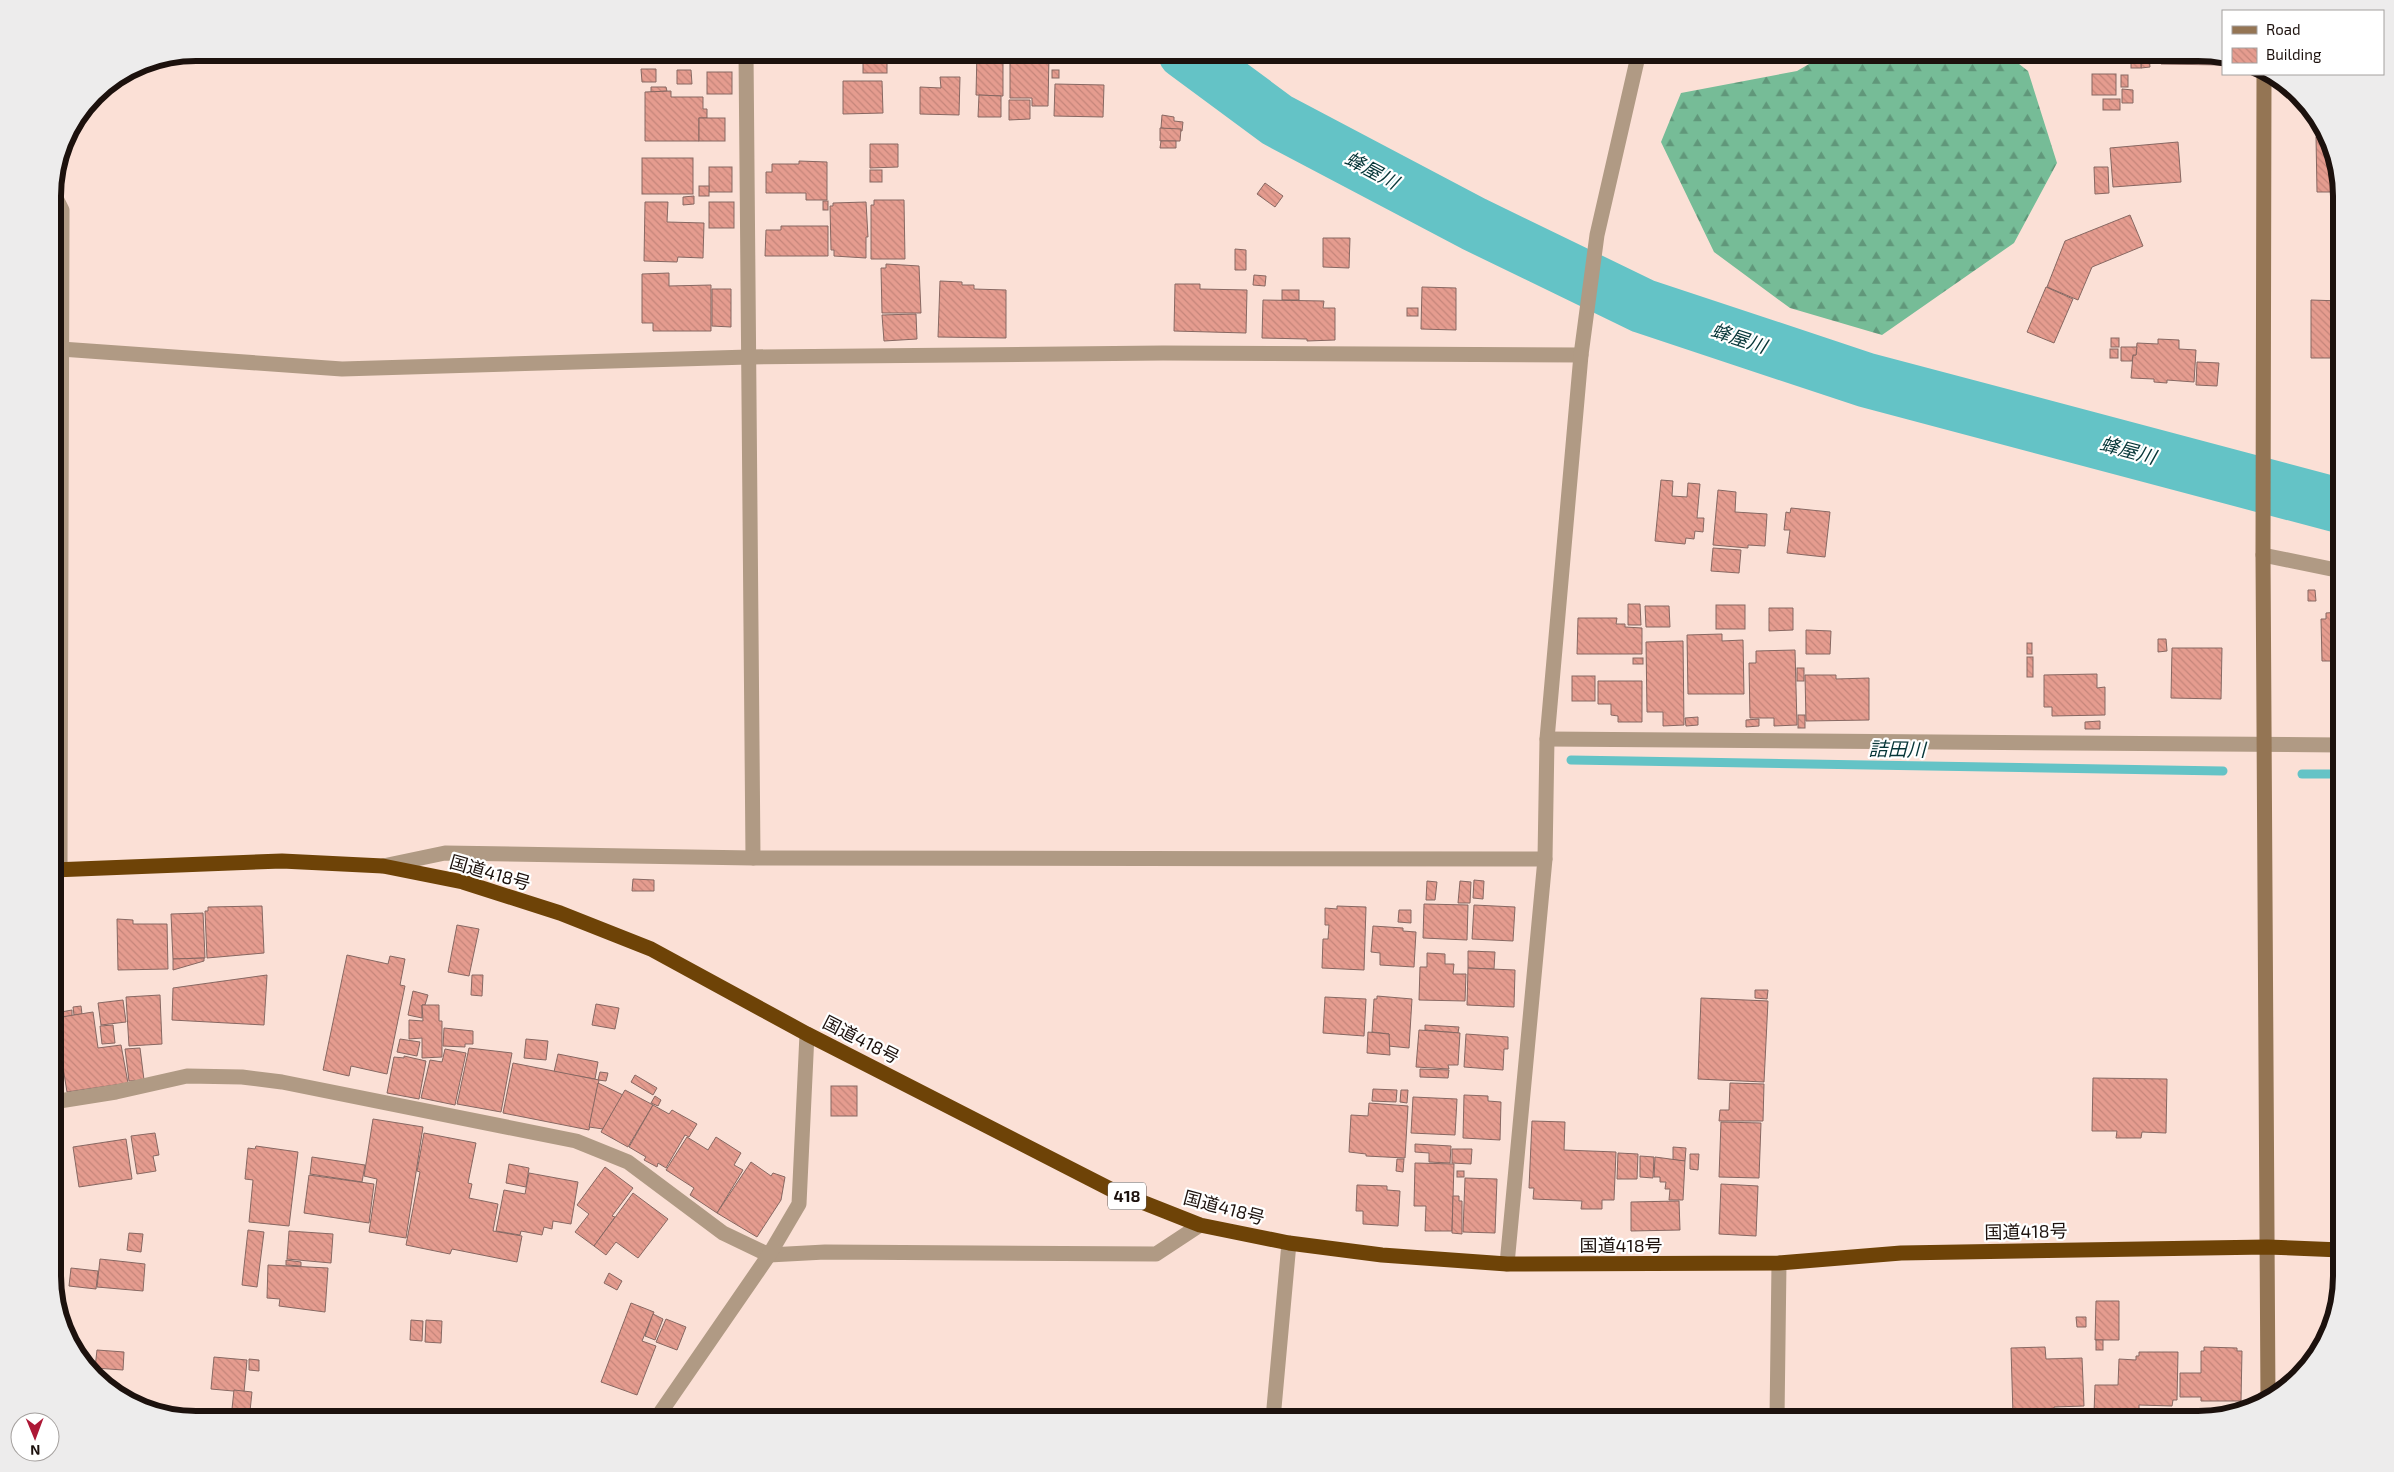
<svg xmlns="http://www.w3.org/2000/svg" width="2394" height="1472" font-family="'Exo 2','Noto Sans JP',sans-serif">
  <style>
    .forest { fill: url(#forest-firs) }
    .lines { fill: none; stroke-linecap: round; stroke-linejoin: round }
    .stream { stroke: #64c3c6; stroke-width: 9 }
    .river { stroke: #64c3c6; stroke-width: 55 }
    .building { fill: url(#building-back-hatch); stroke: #876862 }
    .street { stroke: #b09a84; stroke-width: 15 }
    .secondary { stroke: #947554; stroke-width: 15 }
    .highway { stroke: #6e4307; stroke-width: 15 }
    .labels { text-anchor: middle; stroke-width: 4.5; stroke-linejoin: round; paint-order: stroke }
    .shield { fill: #fff; stroke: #605856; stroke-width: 1 }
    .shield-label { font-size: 16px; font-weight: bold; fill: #1c110d }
    .street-label { font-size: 18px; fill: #1c110d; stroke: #fff }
    .water-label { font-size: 19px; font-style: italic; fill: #063638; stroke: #fff }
    .rim { fill: none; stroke: #1c110d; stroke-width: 6 }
  </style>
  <defs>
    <pattern id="forest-firs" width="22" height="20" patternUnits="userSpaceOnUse" patternTransform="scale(1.25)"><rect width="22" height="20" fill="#76bc97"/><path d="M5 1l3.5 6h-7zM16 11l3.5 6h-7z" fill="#60977a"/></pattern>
    <pattern id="building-back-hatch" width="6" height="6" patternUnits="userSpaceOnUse" patternTransform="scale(1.25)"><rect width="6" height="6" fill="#e59c8f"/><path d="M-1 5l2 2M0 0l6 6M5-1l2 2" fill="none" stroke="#c4857a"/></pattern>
  </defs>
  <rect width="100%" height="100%" fill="#fbe0d6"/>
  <path class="forest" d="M1828 53H2005L2028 71 2057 163 2014 243 1882 335 1790 308 1714 252 1661 142 1681 93 1797 71Z"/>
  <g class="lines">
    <g class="stream">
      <path d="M1571 760 2223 771"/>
      <path d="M2302 774H2341"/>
    </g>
    <path class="river" d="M1185 52 1277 120 1474 224 1643 306 1866 380 2341 506"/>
  </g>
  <g class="building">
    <rect x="863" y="52" width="24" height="21"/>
    <path d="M977 52H1003V96L976 95Z"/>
    <path d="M1010 52 1049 54 1048 106H1032V98H1010Z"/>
    <path d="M2161 52H2198L2223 59V65L2161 64Z"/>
    <rect x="954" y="55" width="9" height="7"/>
    <path d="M2141 57H2149L2150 67 2141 68Z"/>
    <rect x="2131" y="60" width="10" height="8"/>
    <path d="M641 69H656V82H642Z"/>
    <path d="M677 70H691L692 84H677Z"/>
    <rect x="1052" y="70" width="7" height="8"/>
    <rect x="707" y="72" width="25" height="22"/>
    <rect x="2092" y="74" width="24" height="21"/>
    <rect x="2121" y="75" width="7" height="12"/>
    <path d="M940 77H960L959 115 920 114V87L941 88Z"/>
    <path d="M843 81H882L883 113 843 114Z"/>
    <path d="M1055 84 1104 85 1103 117 1054 116Z"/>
    <path d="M651 87H666L667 91 651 92Z"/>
    <path d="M2122 89 2133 90V103H2122Z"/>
    <path d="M671 91V97H703V109H707V118H699V141H645V92Z"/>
    <path d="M979 95 1001 96V117H978Z"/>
    <rect x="2103" y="99" width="17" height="11"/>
    <path d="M1009 100H1030V119L1009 120Z"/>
    <path d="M1162 115 1174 117V121L1183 122 1182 131 1161 128Z"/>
    <rect x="699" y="118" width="26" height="23"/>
    <path d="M1160 128 1181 129 1180 141H1160Z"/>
    <path d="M2316 137H2326L2341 192H2317Z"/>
    <path d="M1161 141H1176V148H1160Z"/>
    <path d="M2178 142 2181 182 2113 187 2110 148Z"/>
    <path d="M870 144H898V167L870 168Z"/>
    <rect x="642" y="158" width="51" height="36"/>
    <path d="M799 161 827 162V200H806V193H766V172H772V164H799Z"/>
    <rect x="709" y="167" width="23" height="25"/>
    <path d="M2094 167H2108L2109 193 2095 194Z"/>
    <rect x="870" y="170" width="12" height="12"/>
    <path d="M1265 183 1283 196 1275 207 1257 194Z"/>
    <rect x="699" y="186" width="10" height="10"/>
    <path d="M694 196V204L683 205V197Z"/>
    <path d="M874 200H904L905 259H871V205H874Z"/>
    <rect x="823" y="201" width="5" height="9"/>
    <path d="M645 202H668L667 222 704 223 703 258 678 257 677 262 644 261Z"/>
    <rect x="709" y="202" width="25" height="26"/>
    <path d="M866 202 868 237H866V258L834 256V250H831L830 206H833V203Z"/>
    <path d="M2130 215 2143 246 2092 267 2078 300 2047 287 2065 241Z"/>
    <path d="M781 226H828V256H765L766 230H781Z"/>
    <path d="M1323 238H1350L1349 268 1323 267Z"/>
    <path d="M1235 249 1246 250V270H1235Z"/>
    <path d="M886 264 919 266 921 313H882L881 268H886Z"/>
    <path d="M669 273V286L711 285V331H653V323H642V274Z"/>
    <path d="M1254 275 1266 276 1265 286 1253 285Z"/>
    <path d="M940 281 962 282V285H974V289L1006 290V338L938 337Z"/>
    <path d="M1175 284H1200V289L1247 290 1246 333 1174 331Z"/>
    <path d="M1422 287 1456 288V330L1421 329Z"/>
    <path d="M2046 287 2073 299 2054 343 2027 332Z"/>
    <path d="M712 289H731V327L712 326Z"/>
    <rect x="1282" y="290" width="17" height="10"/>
    <path d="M1263 300 1324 301 1323 308H1335V340L1307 341V339L1262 338Z"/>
    <path d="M2311 300 2341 301V358H2311Z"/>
    <rect x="1407" y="308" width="11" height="8"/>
    <path d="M916 314 917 339 884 341 882 315Z"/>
    <rect x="2111" y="338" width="8" height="9"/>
    <path d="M2158 339 2179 340V349L2196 350 2194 382 2167 380V383L2154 382V379L2131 378 2133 355H2136L2137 343 2158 344Z"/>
    <path d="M2121 347H2137L2136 355H2133L2132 361H2121Z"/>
    <rect x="2110" y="349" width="8" height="9"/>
    <path d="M2197 362 2219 363 2217 386 2196 385Z"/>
    <path d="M1661 480 1673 481 1672 496 1687 497 1688 483 1700 484 1697 518H1704L1703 532 1695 531 1694 539 1686 538 1685 544 1655 541Z"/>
    <path d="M1718 490 1736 492 1735 512 1767 514 1765 546 1748 545V548L1713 545Z"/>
    <path d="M1791 508 1830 512 1825 557 1787 553 1790 530H1784L1786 512 1790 513Z"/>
    <path d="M1713 548 1741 550 1739 573 1711 571Z"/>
    <path d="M2308 590H2315L2316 601H2308Z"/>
    <path d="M1628 604H1640L1641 625H1628Z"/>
    <rect x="1716" y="605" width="29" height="24"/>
    <path d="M1645 606H1669L1670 627H1646Z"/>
    <path d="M1769 608H1793V630L1769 631Z"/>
    <path d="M2341 612V661H2322L2321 619H2326V613Z"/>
    <path d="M1578 618H1617L1616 624H1625V627L1642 628V654H1577Z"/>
    <path d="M1806 630 1831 631 1830 654H1806Z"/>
    <path d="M1722 634V641L1743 640 1744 694H1688L1687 635Z"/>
    <path d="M2158 639H2166L2167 651 2158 652Z"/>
    <path d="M1683 641 1684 725 1663 726V712H1647L1646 642Z"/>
    <rect x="2027" y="643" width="5" height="11"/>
    <path d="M2172 648H2222L2221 699 2171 698Z"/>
    <path d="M1795 650 1797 725 1774 726V718H1750L1749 663H1756V651Z"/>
    <rect x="2027" y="657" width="6" height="20"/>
    <rect x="1633" y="658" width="10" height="6"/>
    <rect x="1797" y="668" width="7" height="13"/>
    <path d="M2097 674V688L2105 687V715L2052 716V707H2044V675Z"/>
    <path d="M1805 675H1836V679L1869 678V720L1806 721Z"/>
    <rect x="1572" y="676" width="23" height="25"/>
    <path d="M1598 681H1642V722H1618V716L1611 715V704H1598Z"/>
    <rect x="1798" y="715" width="7" height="13"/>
    <path d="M1698 717V725L1686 726 1685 718Z"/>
    <path d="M1759 719V726L1746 727V720Z"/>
    <path d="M2100 721V729H2085V722Z"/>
    <path d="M633 879 654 880V891H632Z"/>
    <path d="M1474 880 1484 881 1483 899 1473 898Z"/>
    <path d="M1427 881 1437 882 1435 900H1426Z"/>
    <path d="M1460 881 1471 882 1470 903H1458Z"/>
    <path d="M1424 904 1468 905 1467 940 1423 938Z"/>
    <path d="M1474 905 1515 907 1513 941 1472 939Z"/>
    <path d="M262 906 264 953 207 958 205 911H208V907Z"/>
    <path d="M1337 906 1366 907 1364 970 1322 968 1323 939H1328L1329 925H1325V908L1337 909Z"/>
    <path d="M1399 910H1411V923L1398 922Z"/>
    <path d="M203 913 205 958 173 959 171 914Z"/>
    <path d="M117 919 133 920V924H167L168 969 118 970Z"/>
    <path d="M457 925 479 929 469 976 448 972Z"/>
    <path d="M1373 926 1403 928V931L1416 932 1414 967 1380 965V953L1371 952Z"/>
    <path d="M1468 951 1495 952 1494 969 1468 968Z"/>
    <path d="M1427 953 1445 954V964H1454L1453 974H1466L1465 1001 1419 1000 1420 967H1427Z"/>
    <path d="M347 955 388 964 390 956 405 959 400 985 405 986 387 1074 351 1066 349 1076 323 1070Z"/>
    <path d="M204 958V961L173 970V959Z"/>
    <path d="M1468 968 1515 970 1514 1007 1467 1005Z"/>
    <path d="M267 975 264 1025 172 1020 173 988Z"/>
    <path d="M472 975H483L482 996 471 995Z"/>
    <path d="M1755 990H1768L1767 999 1755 998Z"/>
    <path d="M413 991 428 995 425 1005H422V1018L408 1015Z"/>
    <path d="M160 995 162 1044 129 1046 126 997Z"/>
    <path d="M1377 996 1412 999 1409 1048 1388 1046 1389 1034 1372 1032 1374 999H1377Z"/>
    <path d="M1325 997 1366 999 1364 1036 1323 1033Z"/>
    <path d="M1701 998 1768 1001 1764 1082 1698 1079Z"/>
    <path d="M123 1000 126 1022 101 1025 98 1003Z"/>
    <path d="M596 1004 619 1008 615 1029 592 1025Z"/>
    <path d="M422 1005H439V1021H442V1057L422 1058V1038L409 1039V1020L423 1021Z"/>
    <path d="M81 1006 82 1014 74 1015 73 1007Z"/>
    <path d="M72 1010V1016L62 1017 61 1012Z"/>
    <path d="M93 1012 98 1048 121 1045 128 1083 67 1092 55 1018Z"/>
    <path d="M113 1025 115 1043 102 1044 100 1026Z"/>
    <path d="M1425 1025 1459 1027 1458 1033 1425 1030Z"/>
    <path d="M444 1028 473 1031V1044H465V1047L443 1046Z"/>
    <path d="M1419 1030 1460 1033 1458 1065H1448L1449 1069 1416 1067Z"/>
    <path d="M1368 1032 1389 1034 1390 1055 1367 1053Z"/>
    <path d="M1466 1034 1508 1037V1049H1504L1503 1070 1464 1067Z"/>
    <path d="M400 1039 420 1042 417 1056 397 1052Z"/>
    <path d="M526 1039 548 1041 546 1060 524 1058Z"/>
    <path d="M140 1048 144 1080 129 1081 125 1049Z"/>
    <path d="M469 1048 512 1053 501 1112 457 1104Z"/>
    <path d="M445 1049 466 1053 455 1105 421 1098 430 1060 442 1062Z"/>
    <path d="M558 1054 598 1062 595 1079 554 1072Z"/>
    <path d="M404 1056 426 1061 419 1099 387 1093 394 1057 404 1058Z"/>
    <path d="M53 1060H55L60 1093 53 1094Z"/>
    <path d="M513 1063 599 1080 589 1130 503 1113Z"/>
    <path d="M1420 1069 1449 1070 1448 1078 1420 1077Z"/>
    <path d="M600 1072 608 1073 606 1081 598 1080Z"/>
    <path d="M635 1075 657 1088 653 1095 631 1082Z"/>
    <path d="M2093 1078 2167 1079 2166 1133 2142 1132 2141 1138H2116L2117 1131H2092Z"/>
    <path d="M598 1083 623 1095 603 1129 589 1127Z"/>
    <path d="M1730 1083 1764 1084 1763 1121H1719L1720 1110H1729Z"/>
    <rect x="831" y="1086" width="26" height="30"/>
    <path d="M1373 1089 1397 1090 1396 1102 1372 1101Z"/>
    <path d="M625 1090 653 1105 628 1147 601 1132Z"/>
    <path d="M1401 1090H1408L1407 1103 1400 1102Z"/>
    <path d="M1464 1095 1488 1096V1101L1501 1102 1500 1140 1463 1138Z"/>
    <path d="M655 1096 661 1100 658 1106 651 1103Z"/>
    <path d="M1413 1097 1457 1099 1455 1135 1411 1133Z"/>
    <path d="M1369 1103 1408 1106 1405 1158 1366 1156V1154L1349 1152 1351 1115 1368 1116Z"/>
    <path d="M653 1105 669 1114 672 1110 697 1124 689 1137 685 1135 666 1168 658 1163 657 1167 644 1160 646 1157 629 1147Z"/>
    <path d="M373 1119 423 1127 406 1238 369 1232 377 1179 364 1176Z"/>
    <path d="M1532 1121 1565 1122 1564 1150 1616 1152 1614 1200H1602V1209H1581L1582 1201 1533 1199 1534 1188H1529Z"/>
    <path d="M1721 1122 1761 1123 1759 1178 1719 1177Z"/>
    <path d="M155 1133 159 1155 153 1156 156 1171 137 1174 131 1136Z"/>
    <path d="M424 1133 476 1143 468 1183 472 1184 469 1198 498 1204 493 1231 522 1236 517 1262 452 1249 450 1254 406 1245 420 1172 417 1171Z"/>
    <path d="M687 1137 708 1150 716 1137 741 1153 734 1165 743 1170 717 1213 690 1195 694 1188 666 1170Z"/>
    <path d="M126 1139 132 1179 79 1187 73 1147Z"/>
    <path d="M1415 1144 1451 1146 1450 1163 1429 1162V1153L1415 1152Z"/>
    <path d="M256 1146 298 1152 289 1226 249 1222 253 1180 245 1179 248 1148 255 1149Z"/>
    <path d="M1673 1147 1686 1148 1685 1161 1673 1160Z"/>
    <path d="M1452 1149H1472L1471 1164 1452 1163Z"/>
    <path d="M1618 1153 1638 1154 1637 1179H1617Z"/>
    <path d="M1690 1154H1699L1698 1170 1690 1169Z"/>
    <path d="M1640 1156 1654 1157 1653 1178 1640 1177Z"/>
    <path d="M312 1157 365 1165 362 1182 310 1174Z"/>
    <path d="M1655 1157 1685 1161 1683 1200H1669L1670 1189H1665L1666 1182H1660V1177H1654Z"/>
    <path d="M1397 1159H1404L1403 1172 1396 1171Z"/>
    <path d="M751 1162 771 1176 773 1173 785 1177 781 1200 757 1237 717 1213Z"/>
    <path d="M1415 1163 1454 1164 1452 1231H1425L1426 1206H1414Z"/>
    <path d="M509 1164 529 1168 526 1187 506 1183Z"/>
    <path d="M605 1167 633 1188 612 1216 615 1217 594 1246 575 1232 589 1214 577 1205Z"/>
    <rect x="1457" y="1171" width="7" height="6"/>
    <path d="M529 1173 578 1182 571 1224 553 1221 552 1229 544 1227 542 1235 521 1231 520 1235 496 1231 504 1190 525 1194Z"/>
    <path d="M309 1175 374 1184 369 1223 304 1213Z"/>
    <path d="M1465 1178 1497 1179 1495 1233 1463 1232Z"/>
    <path d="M1721 1184 1758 1186 1756 1236 1719 1234Z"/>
    <path d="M1357 1185 1387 1186V1190L1400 1191 1398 1226 1363 1224V1211H1356Z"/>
    <path d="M633 1193 668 1219 638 1258 616 1242 606 1255 594 1246Z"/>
    <path d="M1453 1196H1459V1201H1462V1234L1452 1233Z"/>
    <path d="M1679 1201 1680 1230 1631 1231V1202Z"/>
    <path d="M248 1230 264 1232 257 1287 242 1285Z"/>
    <path d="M289 1231 333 1234 331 1263 287 1259Z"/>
    <path d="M129 1233 143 1234 141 1252 127 1250Z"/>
    <path d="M100 1259 145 1264 143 1291 97 1287Z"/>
    <path d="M286 1260 301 1262V1266L286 1265Z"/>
    <path d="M268 1265 328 1268 325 1312 279 1306 280 1299 267 1298Z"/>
    <path d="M71 1268 98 1271 96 1289 69 1286Z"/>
    <path d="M609 1273 622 1281 617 1290 604 1283Z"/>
    <path d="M2096 1301H2119V1340H2095Z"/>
    <path d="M631 1303 654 1312 642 1341 656 1346 637 1395 601 1382Z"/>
    <path d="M653 1314 663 1319 655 1340 645 1336Z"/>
    <path d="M2076 1317H2086V1327H2077Z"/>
    <path d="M666 1319 686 1327 677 1350 656 1342Z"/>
    <path d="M411 1320 423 1321 422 1341 410 1340Z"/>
    <path d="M426 1320 442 1321 441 1343 425 1342Z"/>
    <rect x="2096" y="1340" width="7" height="10"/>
    <path d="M2045 1347 2046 1359 2082 1358 2084 1406 2054 1407V1414L2013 1415 2011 1348Z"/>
    <path d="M2204 1347 2237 1348V1351H2242L2241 1401H2201V1397H2180V1373H2201V1351H2204Z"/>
    <path d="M97 1350 124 1352 123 1370 95 1368Z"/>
    <path d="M2139 1352H2178L2177 1400H2173L2172 1406 2139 1405V1414L2094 1413 2095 1385H2118L2119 1359 2136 1360V1356H2139Z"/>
    <path d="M214 1357 247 1360 244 1392 211 1389Z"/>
    <path d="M249 1359 259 1360V1371L249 1370Z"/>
    <path d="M234 1390 252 1392 250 1411 232 1409Z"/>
    <path d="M386 1409 409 1411 408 1419H385Z"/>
  </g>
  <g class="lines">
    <g class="street">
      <path d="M746 52 753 858"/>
      <path d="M53 192 62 210 60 870"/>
      <path d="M61 349 342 369 749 357 1163 353 1581 355"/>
      <path d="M2263 555 2341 571"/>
      <path d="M1547 739 2341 745"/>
      <path d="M383 866 445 853 753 858 1545 859"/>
      <path d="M53 1102 116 1092 187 1076 242 1077 282 1082 576 1141 628 1162 723 1233 769 1255 825 1252 1156 1254 1200 1225"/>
      <path d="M1507 1264 1545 859 1547 739 1581 355 1597 235 1639 52"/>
      <path d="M656 1419 769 1255 799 1204 807 1034"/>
      <path d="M1273 1419 1289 1243"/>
      <path d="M1777 1419 1779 1263"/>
    </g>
    <path class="secondary" d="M2264 74 2263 555 2268 1401"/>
    <path class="highway" d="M53 870 282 861 383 866 463 882 560 913 651 949 807 1034 1114 1191 1200 1225 1289 1243 1382 1255 1507 1264 1779 1263 1901 1253 2267 1247 2341 1250"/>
  </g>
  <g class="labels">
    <rect class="shield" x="1108" y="1182.5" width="38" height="27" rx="4"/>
    <g class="shield-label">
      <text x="1127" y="1202">418</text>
    </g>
    <g class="street-label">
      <text transform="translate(490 873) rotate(16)" y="6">国道418号</text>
      <text transform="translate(861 1040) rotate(27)" y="6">国道418号</text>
      <text transform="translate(1224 1208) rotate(15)" y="6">国道418号</text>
      <text transform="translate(2026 1232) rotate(-1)" y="6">国道418号</text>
      <text x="1621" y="1252">国道418号</text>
    </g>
    <g class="water-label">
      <text transform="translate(1372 170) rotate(28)" y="7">蜂屋川</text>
      <text transform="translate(1739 338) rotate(18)" y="7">蜂屋川</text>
      <text transform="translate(2128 450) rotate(15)" y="7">蜂屋川</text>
      <text transform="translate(1897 749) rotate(1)" y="7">詰田川</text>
    </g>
  </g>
  <path d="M0 0H2394V1472H0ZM196 61H2198A135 135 0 0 1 2333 196V1276A135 135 0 0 1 2198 1411H196A135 135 0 0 1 61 1276V196A135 135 0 0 1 196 61Z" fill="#edecec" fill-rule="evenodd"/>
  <path class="rim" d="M196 61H2198A135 135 0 0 1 2333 196V1276A135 135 0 0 1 2198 1411H196A135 135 0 0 1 61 1276V196A135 135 0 0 1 196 61Z"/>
  <rect x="2222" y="10" width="162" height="65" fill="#ffffff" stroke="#a4a09e"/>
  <rect x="2232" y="26" width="25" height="8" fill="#947554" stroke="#a4a09e"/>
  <text x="2266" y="35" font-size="15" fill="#1c110d">Road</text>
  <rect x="2232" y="48" width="25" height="15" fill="url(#building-back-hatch)" stroke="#a4a09e"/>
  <text x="2266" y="60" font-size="15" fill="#1c110d">Building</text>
  <g transform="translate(35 1437) rotate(179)"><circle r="24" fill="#ffffff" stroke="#a4a09e"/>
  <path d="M0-4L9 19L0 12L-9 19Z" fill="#ad1836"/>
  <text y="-8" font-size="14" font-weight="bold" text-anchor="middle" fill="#1c110d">N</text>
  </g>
</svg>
